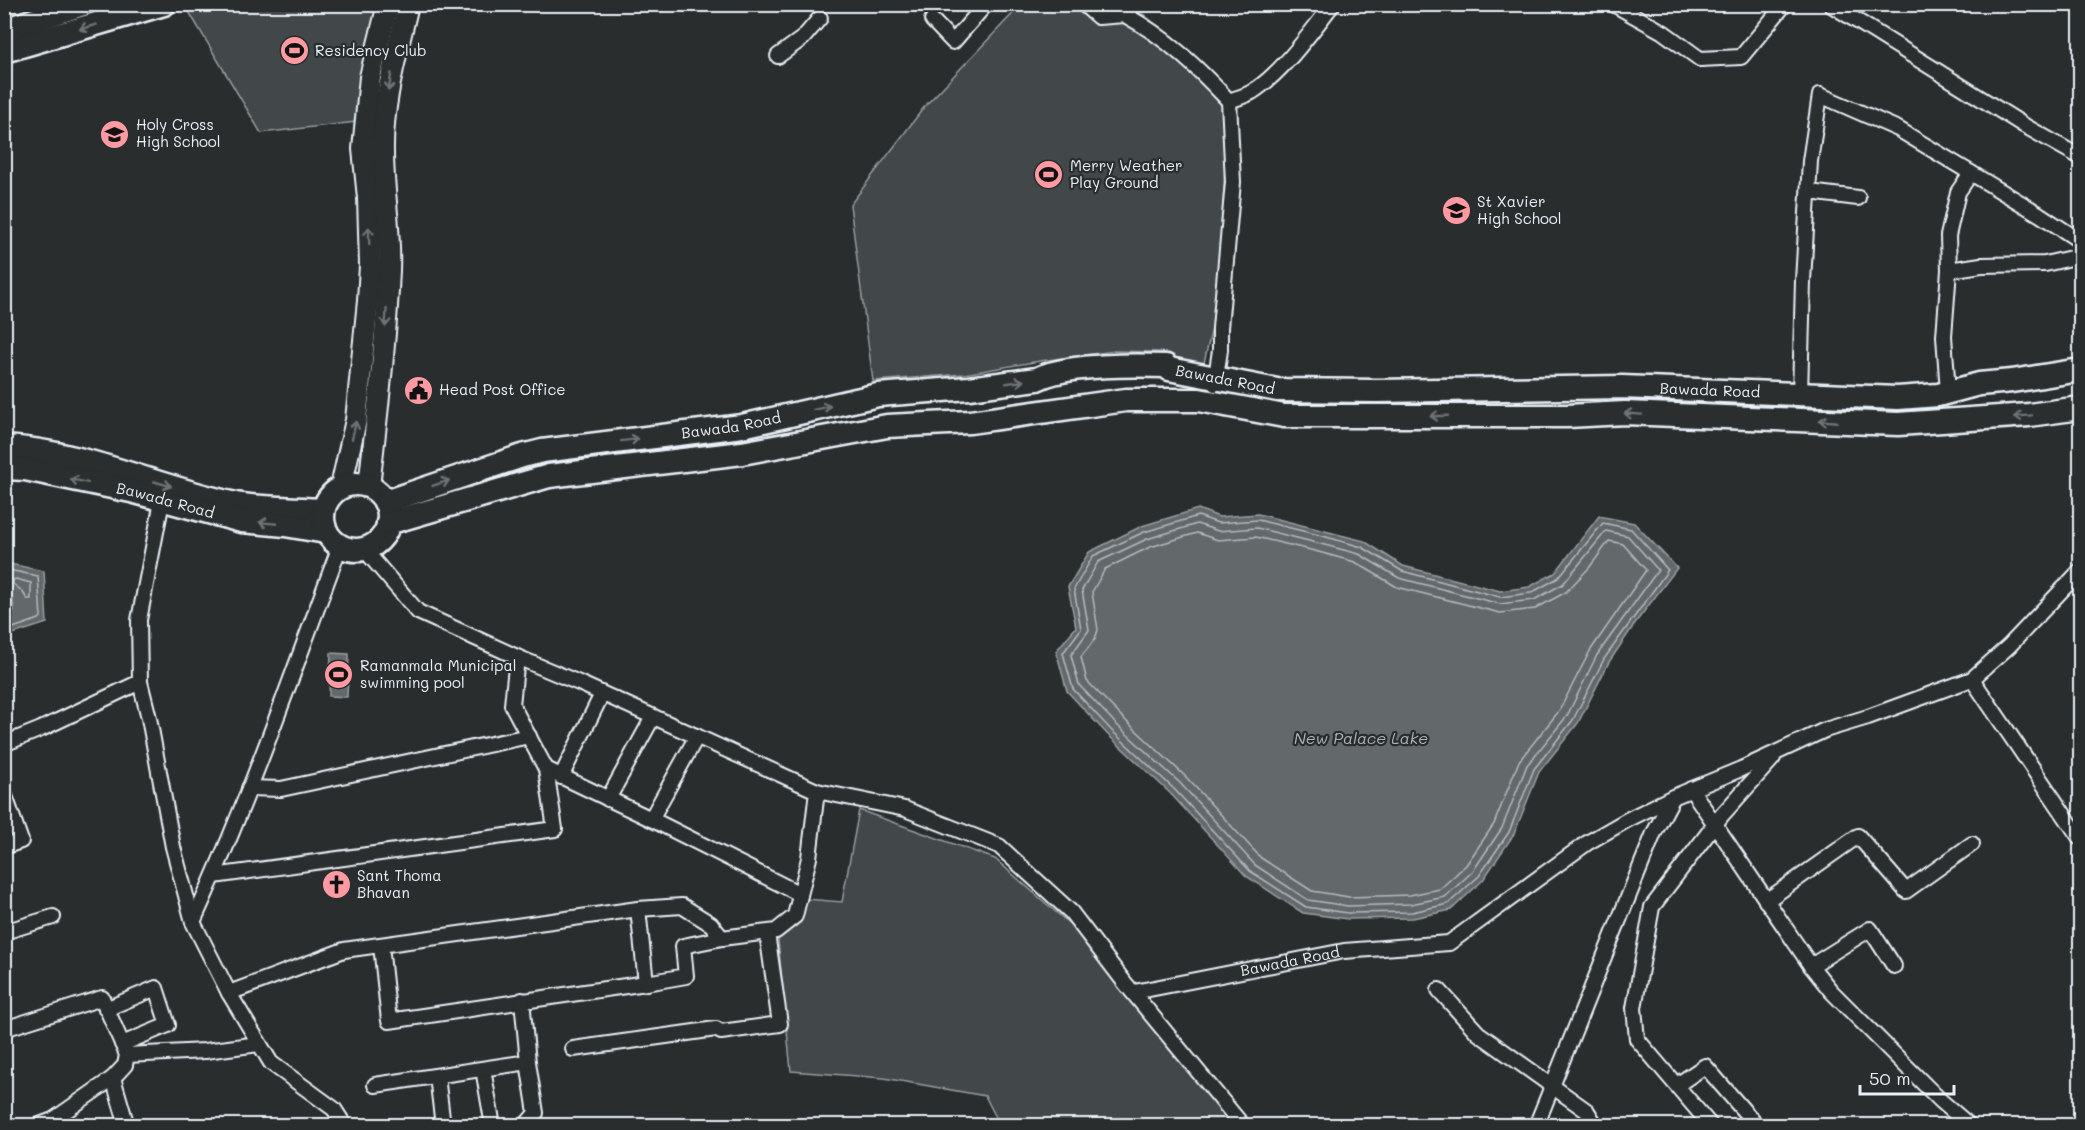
<svg xmlns="http://www.w3.org/2000/svg" width="2085" height="1130" font-family="Mali,sans-serif">
  <style>
    .green { fill: #424648; stroke: #959ca0; stroke-width: 1.5 }
    .water { fill: #63686b; stroke: #989fa3; stroke-width: 1.5 }
    .lines { fill: none; stroke-linecap: round; stroke-linejoin: round }
    .shore { stroke: #b3bac0; stroke-width: 1.5 }
    .minor-casing { stroke: #e8f1f8; stroke-width: 18 }
    .secondary-casing { stroke: #e8f1f8; stroke-width: 24 }
    .primary-casing { stroke: #e8f1f8; stroke-width: 27 }
    .minor { stroke: #2a2d2e; stroke-width: 14 }
    .secondary { stroke: #2a2d2e; stroke-width: 20 }
    .primary { stroke: #2a2d2e; stroke-width: 22 }
    .oneway { stroke: #6c7275 }
    .labels { text-anchor: middle; stroke-width: 4.5; stroke-linejoin: round; paint-order: stroke }
    .poi-label { font-size: 15px; fill: #e8f1f8; stroke: #2a2d2e; text-anchor: start }
    .street-label { font-size: 15px; fill: #e8f1f8; stroke: #2a2d2e }
    .water-label { font-size: 16px; font-style: italic; fill: #acb3b9; stroke: #2a2d2e }
  </style>
  <rect width="100%" height="100%" fill="#2a2d2e"/>
  <filter id="ink" filterUnits="userSpaceOnUse"><feTurbulence type="fractalNoise" baseFrequency=".0167" numOctaves="2"/><feDisplacementMap in="SourceGraphic" scale="12" xChannelSelector="R" yChannelSelector="G"/><feConvolveMatrix kernelMatrix="1 2 1 2 8 2 1 2 1" color-interpolation-filters="sRGB"/></filter>
  <g filter="url(#ink)">
    <g class="green">
      <path d="M185 5H388L365 121 261 133Z"/>
      <path d="M1021 5H1124L1144 15 1164 31 1195 57 1224 88 1226 146 1221 244 1215 315 1203 367 1161 352 1114 351 1040 361 964 374 873 381 850 205 925 106Z"/>
      <path d="M859 810 995 859 1072 926 1236 1125H1000L985 1096 884 1078 791 1071 778 940 801 922 806 899 842 902Z"/>
    </g>
    <g class="water">
      <path d="M1198 509 1219 517 1258 514 1364 541 1403 566 1500 591 1529 587 1555 573 1599 516 1634 523 1677 568 1636 622 1609 662 1578 723 1539 772 1514 834 1483 880 1451 910 1413 918 1348 919 1303 913 1246 876 1170 793 1107 734 1067 691 1056 651 1076 627 1068 587 1089 552 1142 526Z"/>
      <path d="M5 563 44 571 47 623 13 634 5 632V612L14 611 13 601 5 595Z"/>
      <path d="M331 653 349 654 347 697 329 696Z"/>
    </g>
    <g class="lines">
      <g class="shore">
        <path d="M1198 516 1218 523 1258 520 1319 535 1362 547 1402 571 1500 597 1531 593 1558 578 1603 523 1631 529 1668 570 1604 659 1573 720 1534 769 1509 832 1479 876 1448 904 1412 912 1348 913 1306 907 1250 871 1174 789 1111 730 1073 689 1063 653 1081 629 1074 589 1093 556 1144 532Z"/>
        <path d="M1197 524 1218 531 1257 528 1317 543 1359 554 1399 578 1500 604 1534 600 1563 584 1606 531 1628 536 1658 570 1597 655 1567 716 1527 765 1502 828 1473 871 1445 897 1411 904 1348 906 1308 900 1255 865 1180 783 1117 725 1079 685 1071 655 1089 630 1082 590 1098 562 1147 539Z"/>
        <path d="M1197 533 1218 540 1256 537 1315 551 1355 562 1397 587 1500 613 1535 609 1566 592 1589 568 1609 541 1623 544 1646 570 1590 651 1559 711 1519 761 1494 824 1466 865 1440 889 1410 895 1349 897 1312 891 1261 858 1186 777 1123 718 1087 681 1081 657 1095 639 1098 630 1092 592 1105 569 1150 547Z"/>
        <path d="M4 569 38 576 41 617 39 619 13 628 4 627"/>
        <path d="M16 579 31 583V599H27L22 591 13 584V580Z"/>
      </g>
      <defs>
        <g id="minor">
          <path d="M1083 4 1098 17 1125 15"/>
          <path d="M1133 4 1125 15C1166 37 1198 68 1229 101L1233 182 1220 328V350L1215 384"/>
          <path d="M1613 4 1663 32 1700 59 1741 57 1785 4"/>
          <path d="M1830 4 2025 126 2080 157"/>
          <path d="M932 20 953 42 986 4"/>
          <path d="M778 56 803 38 820 18"/>
          <path d="M1229 101C1237 98 1245 96 1252 92 1283 72 1310 33 1333 4"/>
          <path d="M1971 173 1958 192 1948 236 1949 270 1981 265 2045 264 2080 256"/>
          <path d="M1809 192 1858 198"/>
          <path d="M1948 392 1944 336 1949 270"/>
          <path d="M1800 395 1803 281 1810 161 1820 95 1898 129 2039 214 2080 241"/>
          <path d="M162 501 139 620 140 682 149 718 173 847 193 922"/>
          <path d="M340 546C293 672 249 800 193 922L229 993 271 1063 334 1109 345 1126"/>
          <path d="M1972 679 2080 838"/>
          <path d="M4 744 41 729 140 682"/>
          <path d="M546 769 651 819 800 894"/>
          <path d="M561 777 602 694"/>
          <path d="M249 788 281 789 529 736"/>
          <path d="M1691 789 1811 966 1831 991 1941 1101 1970 1126"/>
          <path d="M817 791 905 809 999 846 1071 912 1125 983 1243 1126"/>
          <path d="M4 793 21 841 4 847"/>
          <path d="M608 799 653 717"/>
          <path d="M651 819 697 736"/>
          <path d="M214 876 555 829 546 769 512 705 517 657 418 612 364 549"/>
          <path d="M1766 901 1858 836 1906 891 1972 844"/>
          <path d="M638 909 682 906 711 924 722 938"/>
          <path d="M4 932 53 917"/>
          <path d="M381 945 389 1021 646 983"/>
          <path d="M1811 966 1870 929 1894 966"/>
          <path d="M1439 990 1478 1033 1587 1111 1596 1126"/>
          <path id="s1" d="M1134 992 1344 951 1449 943 1587 843 1627 820 1673 797 1741 769 1825 730 1868 717 1972 679 2009 646 2080 571"/>
          <path d="M229 993 344 950 638 909 646 983 686 976 683 946 722 938 776 931 795 916 809 858 817 791 579 683 517 657"/>
          <path d="M522 1000 528 1062 536 1113 525 1126"/>
          <path d="M106 1009 156 988 168 1025 122 1044"/>
          <path d="M4 1029 102 998 127 1055 125 1065 113 1078 127 1126"/>
          <path d="M573 1049 716 1029 721 1032 780 1024 767 933"/>
          <path d="M127 1055 205 1051 259 1044"/>
          <path d="M483 1069 493 1126"/>
          <path d="M437 1076 443 1126"/>
          <path d="M375 1085 528 1062"/>
          <path d="M1677 1085 1705 1066 1757 1126"/>
          <path d="M37 1126 53 1120 113 1078"/>
          <path d="M1536 1126 1654 833 1673 797"/>
          <path d="M1711 1126 1637 1039 1634 1008 1652 907 1722 815 1773 758"/>
        </g>
        <g id="secondary">
          <path d="M341 487 356 420 368 301 370 265 368 198 363 149 365 129 370 77 388 4"/>
          <path d="M369 487C377 414 386 342 389 270 391 230 383 191 383 152 382 102 397 53 408 4"/>
        </g>
        <g id="primary">
          <path d="M4 30 83 4"/>
          <path d="M4 51 164 4"/>
          <path d="M4 447C84 451 159 488 236 504 264 509 295 508 323 510"/>
          <path id="s2" d="M4 468 25 469 131 491 241 521 285 525 326 532"/>
          <circle cx="356" cy="517" r="33"/>
          <path id="s3" d="M385 502 522 456 542 451 742 426 878 395 969 388 1037 379C1066 364 1133 365 1166 366L1169 369 1277 390 1377 391 1622 387 1898 398 1938 395 1979 384 2012 381 2080 370"/>
          <path d="M388 523 549 476 742 453 887 426 970 422 1126 400H1199L1284 416H1567L1625 413 1898 424 2029 415 2080 408"/>
        </g>
      </defs>
      <use href="#minor" class="minor-casing"/>
      <use href="#secondary" class="secondary-casing"/>
      <use href="#primary" class="primary-casing"/>
      <use href="#minor" class="minor"/>
      <use href="#secondary" class="secondary"/>
      <use href="#primary" class="primary"/>
    </g>
    <defs><path id="oneway-shaft" d="M-6 0H5M1.5-3L5.5 0L1.5 3" fill="none" stroke-width="1.6" stroke-linecap="round" stroke-linejoin="round" transform="scale(1.5)"/></defs>
    <g class="oneway">
      <use href="#oneway-shaft" transform="translate(88 27) rotate(164)"/>
      <use href="#oneway-shaft" transform="translate(390 82) rotate(99)"/>
      <use href="#oneway-shaft" transform="translate(369 236) rotate(-92)"/>
      <use href="#oneway-shaft" transform="translate(386 318) rotate(94)"/>
      <use href="#oneway-shaft" transform="translate(1015 382) rotate(-8)"/>
      <use href="#oneway-shaft" transform="translate(822 408) rotate(-13)"/>
      <use href="#oneway-shaft" transform="translate(1633 414) rotate(-176)"/>
      <use href="#oneway-shaft" transform="translate(1439 416) rotate(178)"/>
      <use href="#oneway-shaft" transform="translate(2023 416) rotate(176)"/>
      <use href="#oneway-shaft" transform="translate(1828 421) rotate(-175)"/>
      <use href="#oneway-shaft" transform="translate(354 430) rotate(-77)"/>
      <use href="#oneway-shaft" transform="translate(630 440) rotate(-7)"/>
      <use href="#oneway-shaft" transform="translate(79 481) rotate(-168)"/>
      <use href="#oneway-shaft" transform="translate(441 483) rotate(-19)"/>
      <use href="#oneway-shaft" transform="translate(163 484) rotate(16)"/>
      <use href="#oneway-shaft" transform="translate(268 523) rotate(-175)"/>
    </g>
  </g>
  <defs>
    <symbol id="stadium-disc" viewBox="-11 -11 22 22"><circle r="9.5" fill="#ff9aa2" stroke="#2a2d2e"/><path d="M0-5a6.5 5 0 1 0 0 10a6.5 5 0 1 0 0-10ZM-3.5-1.8h7v3.6h-7Z" fill="#111"/></symbol>
    <symbol id="school-disc" viewBox="-11 -11 22 22"><circle r="9.5" fill="#ff9aa2" stroke="#2a2d2e"/><path d="M0-5L7-2L0 1L-7-2ZM-4 1L0 2.5L4 1V4Q0 6-4 4Z" fill="#111"/></symbol>
    <symbol id="civic-disc" viewBox="-11 -11 22 22"><circle r="9.5" fill="#ff9aa2" stroke="#2a2d2e"/><path d="M-.6-6.5H3V-4.5H.6V-3L4-1V1h2V6H-6V1h2V-1L-.6-3ZM-1.2 2.5V6h2.4V2.5Z" fill="#111"/></symbol>
    <symbol id="church-disc" viewBox="-11 -11 22 22"><circle r="9.5" fill="#ff9aa2" stroke="#2a2d2e"/><path d="M-1.2-6h2.4v3.5h3.3v2.4h-3.3V6h-2.4V-.1h-3.3v-2.4h3.3Z" fill="#111"/></symbol>
  </defs>
  <g fill-rule="evenodd">
    <use href="#stadium-disc" x="278" y="34" width="33" height="33"/>
    <use href="#school-disc" x="98" y="118" width="33" height="33"/>
    <use href="#stadium-disc" x="1032" y="158" width="33" height="33"/>
    <use href="#school-disc" x="1440" y="194" width="33" height="33"/>
    <use href="#civic-disc" x="402" y="374" width="33" height="33"/>
    <use href="#stadium-disc" x="322" y="658" width="33" height="33"/>
    <use href="#church-disc" x="320" y="868" width="33" height="33"/>
  </g>
  <g class="labels">
    <g class="poi-label">
      <text x="315" y="56">Residency Club</text>
      <text x="136" y="130">Holy Cross<tspan x="136" dy="17">High School</tspan></text>
      <text x="1070" y="171">Merry Weather<tspan x="1070" dy="17">Play Ground</tspan></text>
      <text x="1477" y="207">St Xavier<tspan x="1477" dy="17">High School</tspan></text>
      <text x="439" y="395">Head Post Office</text>
      <text x="360" y="671">Ramanmala Municipal<tspan x="360" dy="17">swimming pool</tspan></text>
      <text x="357" y="881">Sant Thoma<tspan x="357" dy="17">Bhavan</tspan></text>
    </g>
    <g class="street-label">
      <text dy="5" stroke="none"><textPath href="#s3" startOffset="858">Bawada Road</textPath></text>
      <text dy="5" stroke="none"><textPath href="#s3" startOffset="1344">Bawada Road</textPath></text>
      <text dy="5" stroke="none"><textPath href="#s3" startOffset="356">Bawada Road</textPath></text>
      <text dy="5" stroke="none"><textPath href="#s2" startOffset="165">Bawada Road</textPath></text>
      <text dy="5" stroke="none"><textPath href="#s1" startOffset="159">Bawada Road</textPath></text>
    </g>
    <g class="water-label">
      <text x="1361" y="744">New Palace Lake</text>
    </g>
  </g>
  <rect width="2085" height="1130" fill="none" stroke="#2a2d2e" stroke-width="24"/>
  <rect x="12" y="12" width="2061" height="1106" fill="none" stroke="#e8f1f8" stroke-width="2" filter="url(#ink)"/>
  <path d="M1860 1085v9h94v-9" fill="none" stroke="#e8f1f8" stroke-width="3"/>
  <text x="1869" y="1085" font-size="18" fill="#e8f1f8" stroke="#2a2d2e" stroke-width="4.5" paint-order="stroke">50 m</text>
</svg>
